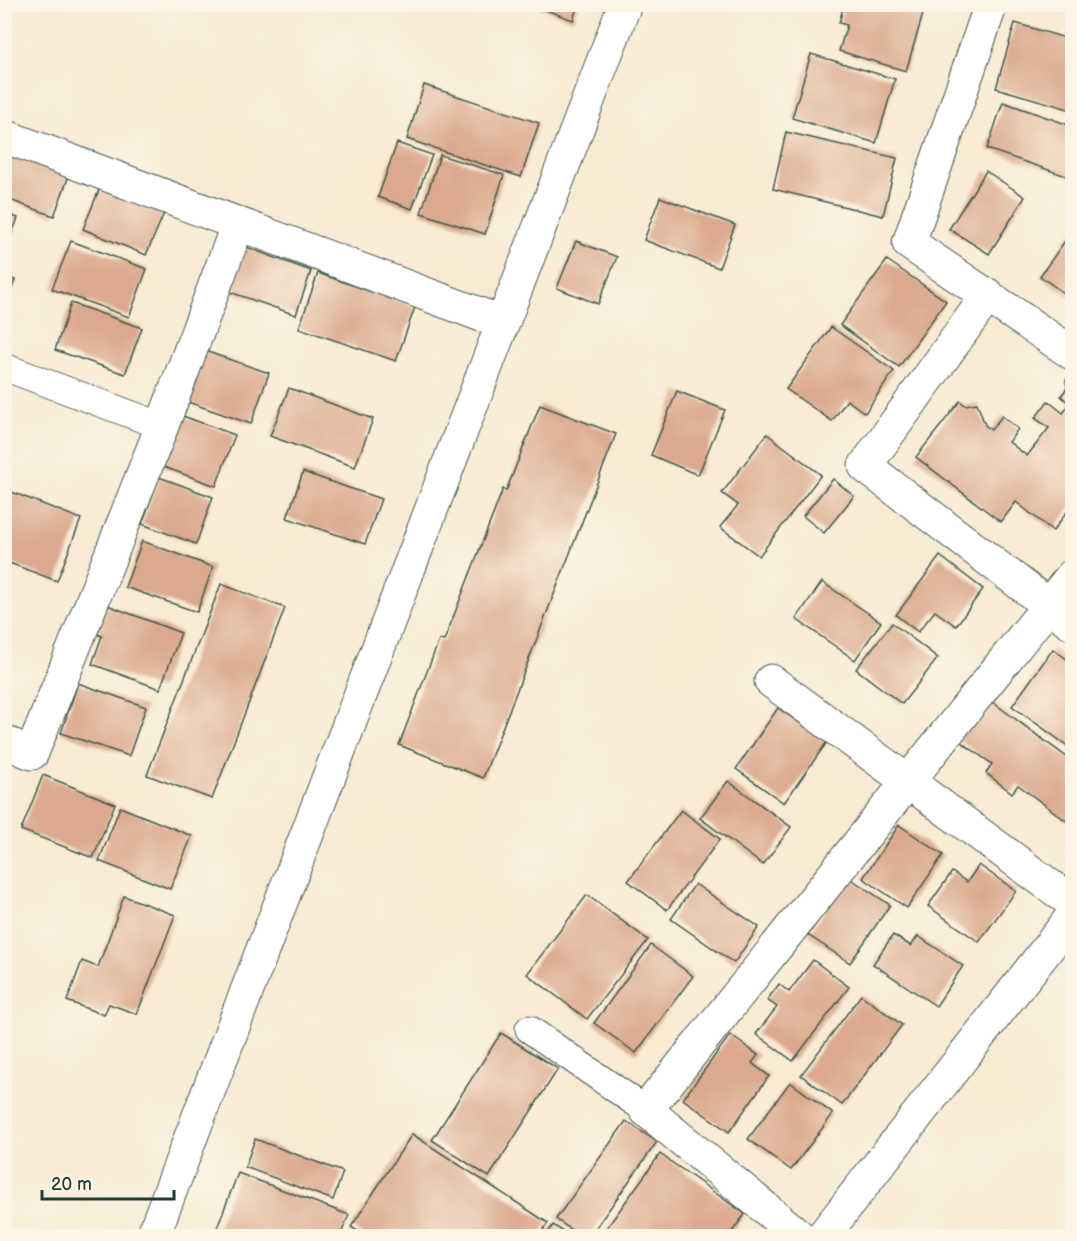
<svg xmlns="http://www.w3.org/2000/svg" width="1077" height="1241" font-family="'Balsamiq Sans',sans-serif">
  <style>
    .building { fill: #dbaa8e }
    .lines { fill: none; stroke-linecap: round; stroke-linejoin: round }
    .service-casing { stroke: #40574c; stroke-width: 29 }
    .minor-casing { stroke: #40574c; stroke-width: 35 }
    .service { stroke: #fff; stroke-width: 27 }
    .minor { stroke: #fff; stroke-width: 33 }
  </style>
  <rect width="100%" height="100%" fill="#fcf5e5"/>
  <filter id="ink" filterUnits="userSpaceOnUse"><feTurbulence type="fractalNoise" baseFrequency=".0167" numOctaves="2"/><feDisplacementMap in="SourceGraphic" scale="12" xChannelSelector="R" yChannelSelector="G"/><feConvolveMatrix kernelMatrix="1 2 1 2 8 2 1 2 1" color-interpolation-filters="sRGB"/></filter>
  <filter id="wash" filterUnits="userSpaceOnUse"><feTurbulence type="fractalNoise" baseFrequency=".008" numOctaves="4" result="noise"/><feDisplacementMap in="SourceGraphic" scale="24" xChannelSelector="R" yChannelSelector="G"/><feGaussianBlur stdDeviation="1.35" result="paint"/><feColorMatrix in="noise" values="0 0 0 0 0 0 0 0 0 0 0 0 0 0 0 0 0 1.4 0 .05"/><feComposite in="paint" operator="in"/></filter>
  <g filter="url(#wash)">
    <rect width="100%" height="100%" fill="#f8ead3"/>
    <g id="blocks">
      <g class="building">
        <path d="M541 4H578L573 20 540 8Z"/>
        <path d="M844 4H926L906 71 839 51 847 25 839 23Z"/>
        <path d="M1015 23 1072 40V110L996 88Z"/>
        <path d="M811 54 895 79 876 143 792 118Z"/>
        <path d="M424 85 539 123 521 177 407 139Z"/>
        <path d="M1003 102 1072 126V178L987 149Z"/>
        <path d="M786 132 897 158 883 216 773 189Z"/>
        <path d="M397 143 432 155 412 209 378 197Z"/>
        <path d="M4 148 70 173 54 216 4 198Z"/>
        <path d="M440 155 504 175 485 234 421 213Z"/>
        <path d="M986 171 1025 197 989 254 949 229Z"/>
        <path d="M101 185 165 211 146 255 83 229Z"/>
        <path d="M660 197 735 225 719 268 644 240Z"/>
        <path d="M4 213 18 218 6 249 4 248Z"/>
        <path d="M1072 231V299L1040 276Z"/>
        <path d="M71 241 147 269 129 317 52 289Z"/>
        <path d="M576 241 617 257 598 304 557 288Z"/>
        <path d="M246 247 311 271 296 315 230 292Z"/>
        <path d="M887 260 946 301 899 367 840 325Z"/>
        <path d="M318 273 415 307 396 361 299 328Z"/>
        <path d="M4 276 15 280 5 307H4Z"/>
        <path d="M71 303 142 328 125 374 55 350Z"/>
        <path d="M831 327 894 371 865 413 847 400 832 421 786 389Z"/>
        <path d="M205 351 269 373 251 424 188 402Z"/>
        <path d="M1072 378V505L1053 531 1016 502 1001 522 916 457 960 401 965 405 977 403 985 425 991 430 1002 416 1018 429 1009 442 1027 456 1049 428 1035 418 1048 401 1063 413 1070 404 1061 396 1067 388 1066 380Z"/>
        <path d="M289 388 373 419 355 467 270 436Z"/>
        <path d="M677 391 725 410 698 475 651 455Z"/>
        <path d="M540 405 616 434 483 778 399 745 439 640 444 641 503 489 506 491Z"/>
        <path d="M180 415 235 435 216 486 161 466Z"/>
        <path d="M767 434 821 475 759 556 720 527 738 505 722 493Z"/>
        <path d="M303 472 381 499 365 544 287 518Z"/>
        <path d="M159 477 213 497 196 544 142 524Z"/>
        <path d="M833 479 854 496 824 533 803 516Z"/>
        <path d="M4 489 81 519 57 581 4 561Z"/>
        <path d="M142 541 213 567 197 612 125 587Z"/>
        <path d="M940 556 983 589 956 626 935 611 918 632 896 615Z"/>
        <path d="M822 582 881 622 855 660 796 619Z"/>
        <path d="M221 584 285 608 212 799 147 775Z"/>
        <path d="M102 603 181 633 160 689 92 664 102 636 92 632Z"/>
        <path d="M892 623 938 658 902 704 856 669Z"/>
        <path d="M1053 649 1072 663V749L1012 706Z"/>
        <path d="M78 683 146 707 129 756 61 733Z"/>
        <path d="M987 698 1072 761V825L1018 785 1012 793 986 773 992 764 957 739Z"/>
        <path d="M778 708 827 742 784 803 736 769Z"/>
        <path d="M43 775 115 804 93 858 21 830Z"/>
        <path d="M728 781 791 827 763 865 700 818Z"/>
        <path d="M120 807 192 836 170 889 99 861Z"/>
        <path d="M681 810 720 839 667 910 628 881Z"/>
        <path d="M899 825 943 855 907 908 863 878Z"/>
        <path d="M979 865 1016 891 979 942 928 906 952 872 967 882Z"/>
        <path d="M848 877 890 905 850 963 808 935Z"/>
        <path d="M695 884 759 927 734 963 671 919Z"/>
        <path d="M587 895 648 940 587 1019 527 974Z"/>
        <path d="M124 896 175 915 137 1014 109 1004 104 1015 67 1001 82 961 98 967Z"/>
        <path d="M893 935 911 946 918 936 963 966 936 1006 873 964Z"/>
        <path d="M651 945 693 976 636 1053 594 1023Z"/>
        <path d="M813 960 849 987 793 1061 756 1034 777 1007 767 1000 779 984 789 992Z"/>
        <path d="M861 995 902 1025 842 1105 801 1075Z"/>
        <path d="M501 1033 558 1069 489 1177 432 1140Z"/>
        <path d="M730 1035 758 1055 752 1063 769 1076 729 1132 683 1099Z"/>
        <path d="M790 1082 833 1114 791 1170 748 1139Z"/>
        <path d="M626 1121 657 1142 590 1236H580L556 1219Z"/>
        <path d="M412 1134 548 1223 539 1236H365L351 1227Z"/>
        <path d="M255 1139 343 1172 333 1200 245 1167Z"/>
        <path d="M660 1154 745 1214 729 1236H601Z"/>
        <path d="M238 1173 349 1215 340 1236H214Z"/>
        <path d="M553 1225 570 1236H546Z"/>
      </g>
    </g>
  </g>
  <g filter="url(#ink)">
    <use href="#blocks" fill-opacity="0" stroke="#40574c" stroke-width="1.5"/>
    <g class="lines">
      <defs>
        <g id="service">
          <path d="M4 367 162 426"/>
          <path d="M529 1029 646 1110"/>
        </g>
        <g id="minor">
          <path d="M991 4 909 243 1072 353"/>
          <path d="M4 136 503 323"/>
          <path d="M988 295 865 466 1072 623"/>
          <path d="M771 681 1072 902"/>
          <path d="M4 742 32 753 162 426 238 224"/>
          <path d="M153 1236 625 4"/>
          <path d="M799 1236 646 1110 1072 576"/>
          <path d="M823 1236 1072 917"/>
        </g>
      </defs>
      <use href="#service" class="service-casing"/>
      <use href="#minor" class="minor-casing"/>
      <use href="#service" class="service"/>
      <use href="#minor" class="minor"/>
    </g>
  </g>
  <rect width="1077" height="1241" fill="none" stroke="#fcf5e5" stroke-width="24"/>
  <path d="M42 1190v9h132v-9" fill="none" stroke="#1f3d34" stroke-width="3"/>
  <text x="51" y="1190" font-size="18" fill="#1f3d34" stroke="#fcf5e5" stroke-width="4.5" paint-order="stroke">20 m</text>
</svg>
